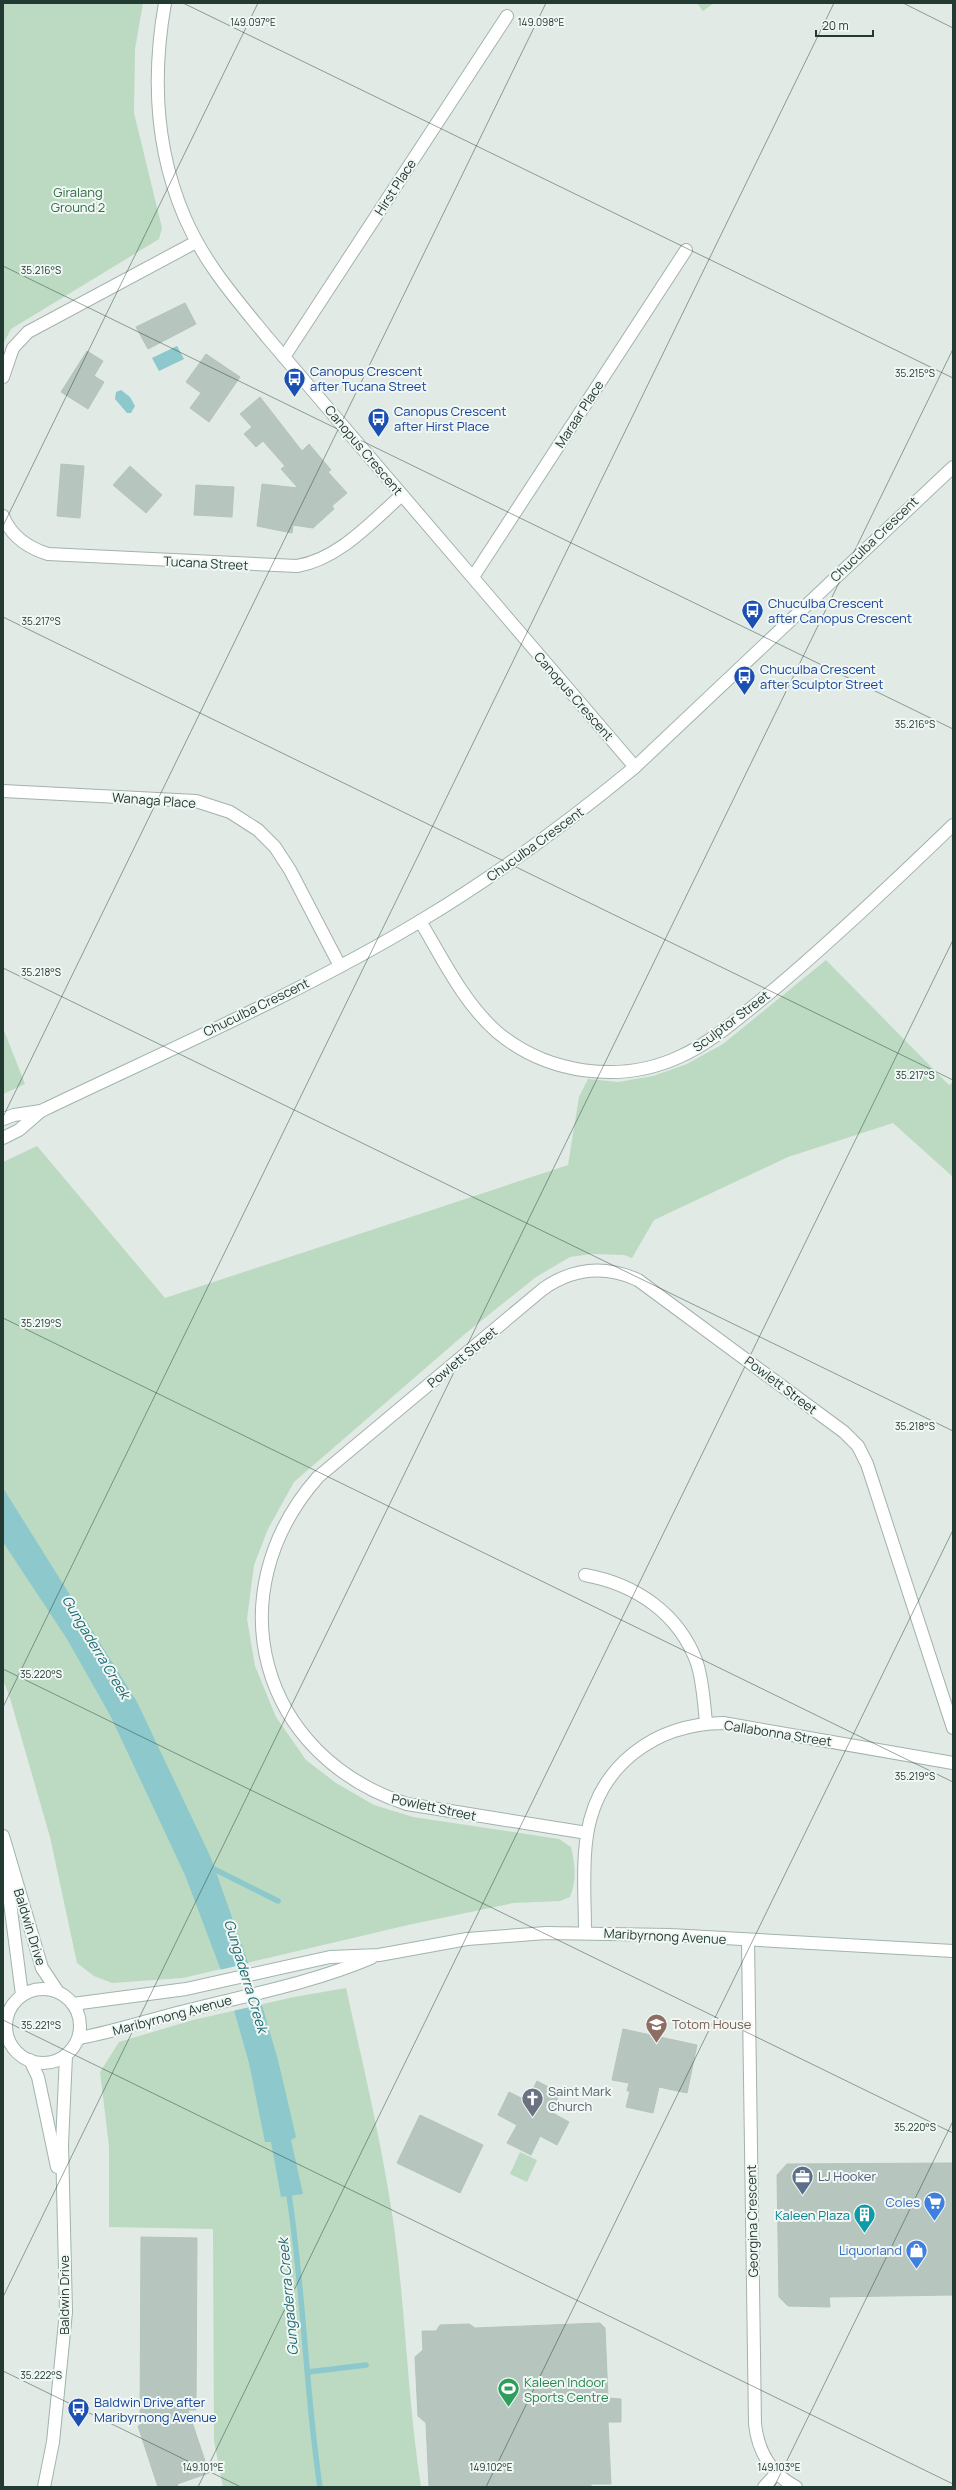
<svg xmlns="http://www.w3.org/2000/svg" width="956" height="2490" font-family="Manrope,sans-serif">
  <style>
    .green { fill: #bbdac1 }
    .water { fill: #8cc8cc }
    .pier { fill: #e1eae5 }
    .lines { fill: none; stroke-linecap: round; stroke-linejoin: round }
    .stream { stroke: #8cc8cc; stroke-width: 5.5 }
    .building { fill: #b6c5be; stroke: #b4c4bc }
    .street-casing { stroke: #a4b2ac; stroke-width: 14 }
    .secondary-casing { stroke: #a0b5ac; stroke-width: 14 }
    .street { stroke: #fff; stroke-width: 12 }
    .secondary { stroke: #fff; stroke-width: 12 }
    .ticks { fill: none; stroke: #223a32; stroke-width: 1; stroke-opacity: 0.45 }
    .labels { text-anchor: middle; stroke-width: 4; stroke-linejoin: round; paint-order: stroke }
    .street-label { font-size: 13px; fill: #223a32; stroke: #f1f7f4 }
    .park-label { font-size: 13px; fill: #2f6e42; stroke: #f1f7f4 }
    .transit-label { font-size: 13px; fill: #164399; stroke: #f1f7f4; text-anchor: start }
    .education-label { font-size: 13px; fill: #785e54; stroke: #f1f7f4; text-anchor: start }
    .worship-label { font-size: 13px; fill: #5b616d; stroke: #f1f7f4; text-anchor: start }
    .service-label { font-size: 13px; fill: #4e5e75; stroke: #f1f7f4; text-anchor: start }
    .shop-label { font-size: 13px; fill: #366cbe; stroke: #f1f7f4; text-anchor: end }
    .culture-label { font-size: 13px; fill: #0d838f; stroke: #f1f7f4; text-anchor: end }
    .leisure-label { font-size: 13px; fill: #27864d; stroke: #f1f7f4; text-anchor: start }
    .water-label { font-size: 14px; font-style: italic; fill: #216b72; stroke: #f1f7f4 }
    .ticks-label { font-size: 10px; text-anchor: middle; fill: #223a32; stroke: #f1f7f4; stroke-width: 4; stroke-linejoin: round; paint-order: stroke }
  </style>
  <rect width="100%" height="100%" fill="#e1eae5"/>
  <g class="green">
    <path d="M3 3H143L135 49 134 113 162 228 159 239 11 329 3 344Z"/>
    <path d="M697 3H714L703 11Z"/>
    <path d="M826 960 949 1085 953 1082V1177L893 1123 788 1157 654 1220 632 1258 624 1255 591 1254 570 1257 536 1277 466 1333 294 1482 268 1529 254 1565 247 1619 255 1666 276 1717 306 1760 336 1783 374 1805 413 1817 559 1839 571 1847C575 1864 577 1880 570 1897L560 1901 513 1903 408 1925 183 1978 112 1983 94 1976 77 1963 50 1837 10 1698 3 1680V1162L37 1146 165 1298 568 1165 579 1097 588 1079 618 1082 653 1076 687 1064 723 1044Z"/>
    <path d="M3 1028 25 1084 3 1094Z"/>
    <path d="M346 1988C364 2070 384 2152 395 2234 406 2318 408 2403 421 2487H223L214 2441 213 2229 109 2227V2146L100 2072 119 2042 193 2020 294 1997Z"/>
    <path d="M520 2152 537 2160 527 2182 510 2174Z"/>
  </g>
  <g class="water">
    <path d="M177 346 184 359 159 371 152 358Z"/>
    <path d="M121 390 130 397 135 406 131 413H127L115 399 116 392Z"/>
    <path d="M3 1488 137 1702 211 1858 256 1985 278 2060 296 2137 291 2140 303 2194 281 2197 271 2142H265L249 2063 228 1989 185 1875 110 1715 67 1639 3 1542Z"/>
  </g>
  <path class="pier" d="M250 1963 264 2004 232 2011 219 1970Z"/>
  <g class="lines">
    <g class="stream">
      <path d="M210 1867 278 1901"/>
      <path d="M288 2189C304 2288 305 2388 320 2487"/>
      <path d="M308 2372 366 2365"/>
    </g>
  </g>
  <g class="building">
    <path d="M185 303 196 324 148 349 136 327Z"/>
    <path d="M87 351 103 361 94 376 104 382 88 409 61 392Z"/>
    <path d="M206 354 240 377 209 422 190 408 201 393 186 382Z"/>
    <path d="M260 397 302 451 309 444 331 470 328 472 347 493 332 506 334 509 313 528 293 525 292 533 257 526 262 484 298 488 281 469 285 466 263 441 256 447 244 434 252 427 240 414Z"/>
    <path d="M61 464 84 466 80 518 57 516Z"/>
    <path d="M130 466 162 495 146 513 113 485Z"/>
    <path d="M196 485 234 487 232 517 194 515Z"/>
    <path d="M623 2029 697 2045 687 2093 659 2087 653 2113 626 2107 630 2091H627L629 2083 612 2080Z"/>
    <path d="M537 2081 560 2093 551 2112 569 2122 557 2145 540 2136 531 2155 507 2143 517 2125 498 2115 509 2092 527 2101Z"/>
    <path d="M420 2115 483 2145 460 2193 397 2163Z"/>
    <path d="M953 2163V2295L829 2297 830 2307 788 2306 779 2297 777 2175 787 2164Z"/>
    <path d="M141 2237 197 2238 196 2410H188L209 2473 177 2484 178 2487H158L138 2426 140 2425Z"/>
    <path d="M600 2323 605 2328 608 2398 621 2399V2422H608L611 2484H591V2487H429L426 2423 418 2416 415 2357 423 2350 422 2331H436L440 2325 469 2324 475 2328Z"/>
  </g>
  <g class="lines">
    <defs>
      <g id="street">
        <path d="M165 3C152 76 155 149 185 218 205 264 236 299 267 337 294 369 322 401 349 433 445 544 539 656 635 767"/>
        <path d="M284 357 507 16"/>
        <path d="M3 377 13 348 28 332 196 242"/>
        <path d="M3 516C11 536 29 548 48 554L297 566C339 559 371 522 402 495"/>
        <path d="M473 577 686 250"/>
        <path d="M3 791 196 801 230 812 258 830 275 847 290 870 340 966"/>
        <path d="M420 921C443 959 463 1002 497 1032 547 1074 620 1084 679 1057 713 1042 743 1014 772 991 835 938 894 882 953 825"/>
        <path d="M585 1575C635 1584 679 1613 697 1663 703 1682 704 1703 706 1723"/>
        <path d="M587 1833 407 1804C259 1756 215 1594 318 1477L543 1289C573 1268 605 1265 638 1280L844 1432 858 1446 867 1464 953 1728"/>
        <path d="M585 1932C585 1900 582 1866 587 1835 598 1765 655 1724 723 1723L953 1763"/>
        <path d="M748 1940 755 2424C758 2451 771 2474 796 2487"/>
        <path d="M764 2487 777 2473"/>
      </g>
      <g id="secondary">
        <path d="M3 1119 14 1115 41 1111"/>
        <path d="M3 1138 19 1130 41 1111C168 1050 301 993 422 920 497 875 567 823 635 767L953 467"/>
        <path d="M3 1836 42 1968 58 1992"/>
        <path d="M5 1864 22 1995"/>
        <circle cx="43" cy="2026" r="37"/>
        <path d="M73 2004 186 1989 330 1957 379 1955 467 1939 546 1933 670 1935 953 1951"/>
        <path d="M79 2038C118 2031 154 2018 193 2009 253 1994 314 1982 371 1958"/>
        <path d="M30 2060 38 2077 57 2167"/>
        <path d="M44 2487 53 2442 66 2312 62 2144 66 2055"/>
      </g>
    </defs>
    <use href="#street" class="street-casing"/>
    <use href="#secondary" class="secondary-casing"/>
    <use href="#street" class="street"/>
    <use href="#secondary" class="secondary"/>
  </g>
  <path class="ticks" d="M183 3 953 378M903 3 953 28M3 266 953 729M3 526 258 3M3 617 953 1080M3 968 953 1431M3 1117 546 3M3 1318 953 1782M3 1669 953 2133M3 1707 834 3M3 2020 953 2484M3 2297 953 349M3 2371 241 2487M198 2487 953 940M486 2487 953 1530M774 2487 953 2121"/>
  <defs>
    <symbol id="bus-pin" viewBox="-11 -11 22 30"><path d="M0 17L-7.5 6A9.5 9.5 0 1 1 7.5 6Z" fill="#1a4fb4" stroke="#f1f7f4"/><path d="M-5-6H5V4H4V6H2V4H-2V6H-4V4H-5ZM-3.5-4V0h7V-4ZM-3.5 1.2v1.5H-2V1.2ZM2 1.2v1.5H3.5V1.2Z" fill="#fff"/></symbol>
    <symbol id="school-pin" viewBox="-11 -11 22 30"><path d="M0 17L-7.5 6A9.5 9.5 0 1 1 7.5 6Z" fill="#8d6e63" stroke="#f1f7f4"/><path d="M0-5L7-2L0 1L-7-2ZM-4 1L0 2.5L4 1V4Q0 6-4 4Z" fill="#fff"/></symbol>
    <symbol id="church-pin" viewBox="-11 -11 22 30"><path d="M0 17L-7.5 6A9.5 9.5 0 1 1 7.5 6Z" fill="#6b7280" stroke="#f1f7f4"/><path d="M-1.2-6h2.4v3.5h3.3v2.4h-3.3V6h-2.4V-.1h-3.3v-2.4h3.3Z" fill="#fff"/></symbol>
    <symbol id="office-pin" viewBox="-11 -11 22 30"><path d="M0 17L-7.5 6A9.5 9.5 0 1 1 7.5 6Z" fill="#5c6f8a" stroke="#f1f7f4"/><path d="M-6-3h4V-5.5h4V-3h4V5H-6ZM-1-4.5V-3h2v-1.5ZM-6 0V1H6V0Z" fill="#fff"/></symbol>
    <symbol id="supermarket-pin" viewBox="-11 -11 22 30"><path d="M0 17L-7.5 6A9.5 9.5 0 1 1 7.5 6Z" fill="#3f7fe0" stroke="#f1f7f4"/><path d="M-6-5.5h2.5l.6 2H6L4.5 2H-2.5L-4.4-4H-6ZM-1.5 3.2a1.3 1.3 0 1 0 .1 0ZM3 3.2a1.3 1.3 0 1 0 .1 0Z" fill="#fff"/></symbol>
    <symbol id="building-pin" viewBox="-11 -11 22 30"><path d="M0 17L-7.5 6A9.5 9.5 0 1 1 7.5 6Z" fill="#0f9aa8" stroke="#f1f7f4"/><path d="M-4-6H4V6H1V3H-1V6H-4ZM-2.5-4.3h1.7v1.8h-1.7ZM.8-4.3h1.7v1.8H.8ZM-2.5-1h1.7V.8h-1.7ZM.8-1h1.7V.8H.8Z" fill="#fff"/></symbol>
    <symbol id="shop-pin" viewBox="-11 -11 22 30"><path d="M0 17L-7.5 6A9.5 9.5 0 1 1 7.5 6Z" fill="#3f7fe0" stroke="#f1f7f4"/><path d="M-5-2.5h2.3a2.7 3.5 0 0 1 5.4 0H5L5.5 6h-11ZM-1.5-2.5h3a1.5 2.3 0 0 0-3 0Z" fill="#fff"/></symbol>
    <symbol id="stadium-pin" viewBox="-11 -11 22 30"><path d="M0 17L-7.5 6A9.5 9.5 0 1 1 7.5 6Z" fill="#2e9e5b" stroke="#f1f7f4"/><path d="M0-5a6.5 5 0 1 0 0 10a6.5 5 0 1 0 0-10ZM-3.5-1.8h7v3.6h-7Z" fill="#fff"/></symbol>
  </defs>
  <g fill-rule="evenodd">
    <use href="#bus-pin" x="282" y="366" width="25" height="34"/>
    <use href="#bus-pin" x="366" y="406" width="25" height="34"/>
    <use href="#bus-pin" x="740" y="598" width="25" height="34"/>
    <use href="#bus-pin" x="732" y="664" width="25" height="34"/>
    <use href="#school-pin" x="644" y="2012" width="25" height="34"/>
    <use href="#church-pin" x="520" y="2086" width="25" height="34"/>
    <use href="#office-pin" x="790" y="2164" width="25" height="34"/>
    <use href="#supermarket-pin" x="922" y="2190" width="25" height="34"/>
    <use href="#building-pin" x="852" y="2202" width="25" height="34"/>
    <use href="#shop-pin" x="904" y="2238" width="25" height="34"/>
    <use href="#stadium-pin" x="496" y="2376" width="25" height="34"/>
    <use href="#bus-pin" x="66" y="2396" width="25" height="34"/>
  </g>
  <g class="labels">
    <g class="street-label">
      <text transform="translate(395 187) rotate(-57)" y="5">Hirst Place</text>
      <text transform="translate(579 414) rotate(-57)" y="5">Maraar Place</text>
      <text transform="translate(364 450) rotate(50)" y="5">Canopus Crescent</text>
      <text transform="translate(874 539) rotate(-44)" y="5">Chuculba Crescent</text>
      <text transform="translate(206 563) rotate(3)" y="5">Tucana Street</text>
      <text transform="translate(574 696) rotate(49)" y="5">Canopus Crescent</text>
      <text transform="translate(154 800) rotate(4)" y="5">Wanaga Place</text>
      <text transform="translate(535 844) rotate(-36)" y="5">Chuculba Crescent</text>
      <text transform="translate(256 1007) rotate(-26)" y="5">Chuculba Crescent</text>
      <text transform="translate(731 1021) rotate(-37)" y="5">Sculptor Street</text>
      <text transform="translate(462 1357) rotate(-40)" y="5">Powlett Street</text>
      <text transform="translate(781 1385) rotate(37)" y="5">Powlett Street</text>
      <text transform="translate(778 1733) rotate(9)" y="5">Callabonna Street</text>
      <text transform="translate(434 1807) rotate(12)" y="5">Powlett Street</text>
      <text transform="translate(30 1927) rotate(73)" y="5">Baldwin Drive</text>
      <text transform="translate(665 1936) rotate(3)" y="5">Maribyrnong Avenue</text>
      <text transform="translate(172 2015) rotate(-15)" y="5">Maribyrnong Avenue</text>
      <text transform="translate(752 2221) rotate(-91)" y="5">Georgina Crescent</text>
      <text transform="translate(64 2295) rotate(-90)" y="5">Baldwin Drive</text>
    </g>
    <g class="park-label">
      <text x="78" y="197">Giralang<tspan x="78" dy="15">Ground 2</tspan></text>
    </g>
    <g class="transit-label">
      <text x="310" y="376">Canopus Crescent<tspan x="310" dy="15">after Tucana Street</tspan></text>
      <text x="394" y="416">Canopus Crescent<tspan x="394" dy="15">after Hirst Place</tspan></text>
      <text x="768" y="608">Chuculba Crescent<tspan x="768" dy="15">after Canopus Crescent</tspan></text>
      <text x="760" y="674">Chuculba Crescent<tspan x="760" dy="15">after Sculptor Street</tspan></text>
      <text x="94" y="2407">Baldwin Drive after<tspan x="94" dy="15">Maribyrnong Avenue</tspan></text>
    </g>
    <g class="education-label">
      <text x="672" y="2029">Totom House</text>
    </g>
    <g class="worship-label">
      <text x="548" y="2096">Saint Mark<tspan x="548" dy="15">Church</tspan></text>
    </g>
    <g class="service-label">
      <text x="818" y="2181">LJ Hooker</text>
    </g>
    <g class="shop-label">
      <text x="920" y="2207">Coles</text>
      <text x="902" y="2255">Liquorland</text>
    </g>
    <g class="culture-label">
      <text x="850" y="2220">Kaleen Plaza</text>
    </g>
    <g class="leisure-label">
      <text x="524" y="2387">Kaleen Indoor<tspan x="524" dy="15">Sports Centre</tspan></text>
    </g>
    <g class="water-label">
      <text transform="translate(96 1647) rotate(59)" y="5">Gungaderra Creek</text>
      <text transform="translate(246 1976) rotate(73)" y="5">Gungaderra Creek</text>
      <text transform="translate(288 2297) rotate(-95)" y="5">Gungaderra Creek</text>
    </g>
  </g>
  <g class="ticks-label">
    <text x="253" y="26">149.097°E</text>
    <text x="541" y="26">149.098°E</text>
    <text x="41" y="274">35.216°S</text>
    <text x="915" y="377">35.215°S</text>
    <text x="41" y="625">35.217°S</text>
    <text x="915" y="728">35.216°S</text>
    <text x="41" y="976">35.218°S</text>
    <text x="915" y="1079">35.217°S</text>
    <text x="41" y="1327">35.219°S</text>
    <text x="915" y="1430">35.218°S</text>
    <text x="41" y="1678">35.220°S</text>
    <text x="915" y="1780">35.219°S</text>
    <text x="41" y="2029">35.221°S</text>
    <text x="915" y="2131">35.220°S</text>
    <text x="41" y="2379">35.222°S</text>
    <text x="203" y="2471">149.101°E</text>
    <text x="491" y="2471">149.102°E</text>
    <text x="779" y="2471">149.103°E</text>
  </g>
  <rect width="956" height="2490" fill="none" stroke="#223a32" stroke-width="8"/>
  <path d="M816 30v6h57v-6" fill="none" stroke="#223a32" stroke-width="2"/>
  <text x="822" y="30" font-size="12" fill="#223a32" stroke="#f1f7f4" stroke-width="3" paint-order="stroke">20 m</text>
</svg>
